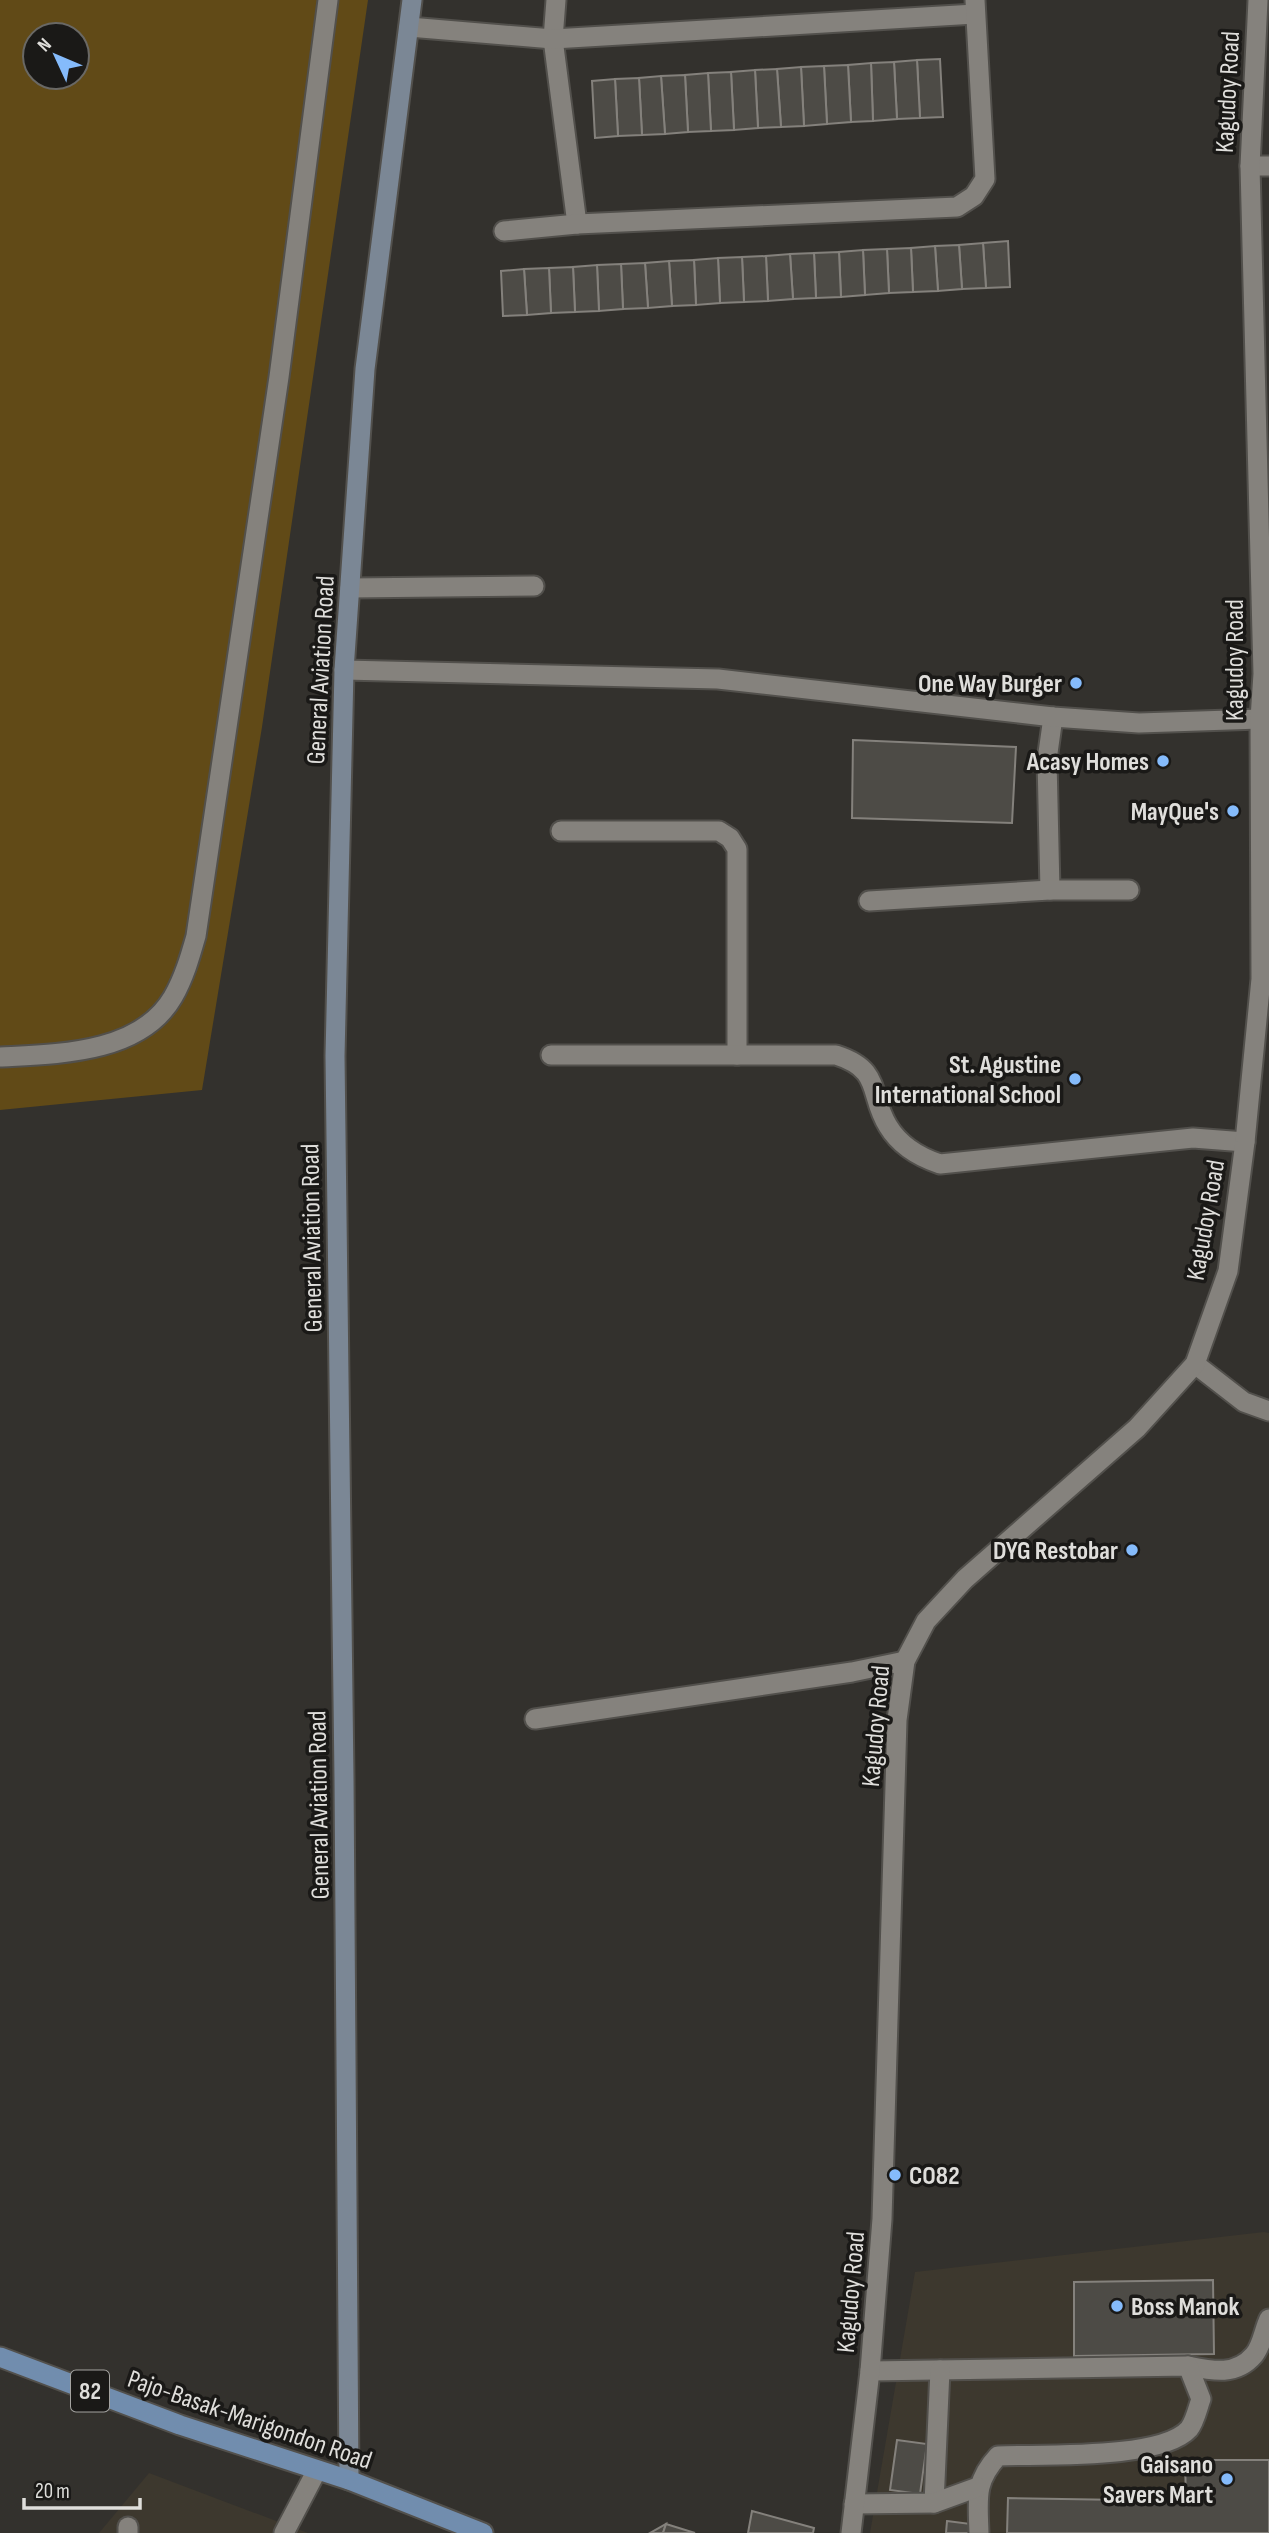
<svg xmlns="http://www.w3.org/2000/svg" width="1269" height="2533" font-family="'Sofia Sans Condensed',sans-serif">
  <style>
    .built { fill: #3d382e }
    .green { fill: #614a17; fill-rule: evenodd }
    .building { fill: #4d4b46; stroke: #84817c; stroke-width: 2 }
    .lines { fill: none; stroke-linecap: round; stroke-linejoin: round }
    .service-casing { stroke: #52504c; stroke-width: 23 }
    .minor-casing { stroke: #52504c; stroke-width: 23 }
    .tertiary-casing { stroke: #52504c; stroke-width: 23 }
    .secondary-casing { stroke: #52504c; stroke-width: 23 }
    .primary-casing { stroke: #52504c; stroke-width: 23 }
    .service { stroke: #85827d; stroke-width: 19 }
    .minor { stroke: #85827d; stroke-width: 19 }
    .tertiary { stroke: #85827d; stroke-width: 19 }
    .secondary { stroke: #7b8795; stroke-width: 19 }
    .primary { stroke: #718dae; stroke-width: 19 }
    .poi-dot { fill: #85bbfb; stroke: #1a1917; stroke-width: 2.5 }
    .labels { text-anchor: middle; stroke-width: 7; stroke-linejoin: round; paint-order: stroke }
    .shield { fill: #1a1917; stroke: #a4a3a0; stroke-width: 2 }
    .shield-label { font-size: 24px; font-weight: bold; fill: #dfdedb }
    .street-label { font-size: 26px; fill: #dfdedb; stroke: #1a1917 }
    .poi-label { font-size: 26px; font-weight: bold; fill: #dfdedb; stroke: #1a1917; text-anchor: end }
  </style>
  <rect width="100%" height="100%" fill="#33312d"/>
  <g class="built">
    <path d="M1264 2232 1269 2233V2533H870L915 2272Z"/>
    <path d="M149 2473 308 2533H99Z"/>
  </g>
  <path class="green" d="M0 0H368L262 727 202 1090 0 1110ZM35 35H77V77H35Z"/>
  <g class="building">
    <path d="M940 59 943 117 920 118 917 60Z"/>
    <path d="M917 60 920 118 897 119 894 62Z"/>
    <path d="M894 62 897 119 873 121 871 63Z"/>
    <path d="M871 63 873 121 851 122 848 65Z"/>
    <path d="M848 65 851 122 827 124 824 66Z"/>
    <path d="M824 66 827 124 804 126 801 67Z"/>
    <path d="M801 67 804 126 781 127 777 69Z"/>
    <path d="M777 69 781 127 758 128 755 70Z"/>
    <path d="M755 70 758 128 734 130 731 72Z"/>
    <path d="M731 72 734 130 711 131 708 73Z"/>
    <path d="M708 73 711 131 688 132 685 75Z"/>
    <path d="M685 75 688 132 665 134 661 76Z"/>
    <path d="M661 76 665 134 642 135 639 78Z"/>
    <path d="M639 78 642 135 618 136 615 79Z"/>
    <path d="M615 79 618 136 595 138 592 81Z"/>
    <path d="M1008 241 1010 287 986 288 983 243Z"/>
    <path d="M983 243 986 288 962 289 959 245Z"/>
    <path d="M959 245 962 289 938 291 935 246Z"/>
    <path d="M935 246 938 291 913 292 911 248Z"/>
    <path d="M911 248 913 292 889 293 887 249Z"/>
    <path d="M887 249 889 293 865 295 863 250Z"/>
    <path d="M863 250 865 295 841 297 839 252Z"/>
    <path d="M839 252 841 297 816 298 814 253Z"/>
    <path d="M814 253 816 298 793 299 790 254Z"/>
    <path d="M790 254 793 299 768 301 766 256Z"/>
    <path d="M766 256 768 301 744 302 742 257Z"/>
    <path d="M742 257 744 302 720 303 718 258Z"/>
    <path d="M718 258 720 303 696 305 694 260Z"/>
    <path d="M694 260 696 305 672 306 669 261Z"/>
    <path d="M669 261 672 306 648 308 645 263Z"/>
    <path d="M645 263 648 308 623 309 621 264Z"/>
    <path d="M621 264 623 309 599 311 597 265Z"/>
    <path d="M597 265 599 311 575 312 573 267Z"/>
    <path d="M573 267 575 312 551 313 549 268Z"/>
    <path d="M549 268 551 313 527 315 524 269Z"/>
    <path d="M524 269 527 315 503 316 501 271Z"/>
    <path d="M853 740 1016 747 1012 823 852 818Z"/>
    <path d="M1213 2280 1214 2354 1074 2356V2282Z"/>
    <path d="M897 2440 927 2444 920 2494 890 2490Z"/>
    <path d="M1185 2460H1269V2533H1007L1008 2498 1186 2501Z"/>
    <path d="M752 2511 814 2528 813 2533H748Z"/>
    <path d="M947 2521 971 2524 970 2533H946Z"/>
    <path d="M666 2524 663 2533H650Z"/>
    <path d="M666 2524 695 2533H663Z"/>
  </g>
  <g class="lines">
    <defs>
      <g id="service">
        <path d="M350 588 534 586"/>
        <path d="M1050 890 1047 760 1053 717"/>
        <path d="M869 901 1050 890H1129"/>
        <path d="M0 1057C57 1054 140 1054 173 997 184 978 190 957 196 936L279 377 328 0"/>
        <path d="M1188 2366C1213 2371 1236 2376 1254 2355 1262 2346 1264 2329 1269 2319"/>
        <path d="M870 2371 1188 2366 1201 2399C1198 2407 1195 2422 1189 2429 1161 2460 1040 2454 998 2456 974 2482 978 2499 979 2533"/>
        <path d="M934 2503 940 2370"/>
        <path d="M854 2504 934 2503 978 2487"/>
        <path d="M128 2533V2527"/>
        <path d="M284 2533 317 2470"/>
      </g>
      <g id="minor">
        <path d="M556 0 553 39 577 224"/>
        <path d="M409 27 553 39 975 14"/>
        <path d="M1250 166H1269"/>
        <path d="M504 231 577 224 957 207 974 196 985 179 975 0"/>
        <path d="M561 831H719L730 838 737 849V1055"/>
        <path d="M551 1055H836C883 1070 868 1094 888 1126 900 1146 919 1157 940 1164L1193 1138 1245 1142"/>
        <path d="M1195 1364 1244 1402 1269 1411"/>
        <path d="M535 1719 852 1672 905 1661"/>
      </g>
      <g id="tertiary">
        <path d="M344 670 718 679 1053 717 1139 723 1260 719"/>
        <path d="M851 2533 870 2371 882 2219 897 1720 905 1661 926 1621 965 1579 1137 1428 1195 1364 1228 1271 1245 1142 1261 979 1260 719 1263 674 1250 166 1258 0"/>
      </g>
      <path id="secondary" d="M349 2480 344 1779 335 1056 344 670 365 369 412 0"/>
      <path id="primary" d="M0 2357 180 2425 349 2480 483 2533"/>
    </defs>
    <use href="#service" class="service-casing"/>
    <use href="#minor" class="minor-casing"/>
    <use href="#tertiary" class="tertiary-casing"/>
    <use href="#secondary" class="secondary-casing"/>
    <use href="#primary" class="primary-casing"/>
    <use href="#service" class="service"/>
    <use href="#minor" class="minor"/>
    <use href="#tertiary" class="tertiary"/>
    <use href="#secondary" class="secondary"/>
    <use href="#primary" class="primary"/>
  </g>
  <g class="poi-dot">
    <circle cx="1076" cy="683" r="7"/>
    <circle cx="1163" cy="761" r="7"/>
    <circle cx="1233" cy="811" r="7"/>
    <circle cx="1075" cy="1079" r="7"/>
    <circle cx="1132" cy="1550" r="7"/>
    <circle cx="895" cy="2175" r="7"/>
    <circle cx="1117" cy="2306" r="7"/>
    <circle cx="1227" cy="2479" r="7"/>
  </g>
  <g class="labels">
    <rect class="shield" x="71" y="2370.5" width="38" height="41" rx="5"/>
    <g class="shield-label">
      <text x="90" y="2399">82</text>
    </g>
    <g class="street-label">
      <text transform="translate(1227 92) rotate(-87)" y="9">Kagudoy Road</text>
      <text transform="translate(1234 660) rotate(-90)" y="9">Kagudoy Road</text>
      <text transform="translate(320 670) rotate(-87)" y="9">General Aviation Road</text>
      <text transform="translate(1205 1220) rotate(-80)" y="9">Kagudoy Road</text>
      <text transform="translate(311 1238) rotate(-91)" y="9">General Aviation Road</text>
      <text transform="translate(875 1726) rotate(-85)" y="9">Kagudoy Road</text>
      <text transform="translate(318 1805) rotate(-91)" y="9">General Aviation Road</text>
      <text transform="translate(850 2292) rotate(-85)" y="9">Kagudoy Road</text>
      <text transform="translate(250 2419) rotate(19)" y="9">Pajo-Basak-Marigondon Road</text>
    </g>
    <g class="poi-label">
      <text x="1062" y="692">One Way Burger</text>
      <text x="1149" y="770">Acasy Homes</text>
      <text x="1219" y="820">MayQue's</text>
      <text x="1061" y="1073">St. Agustine<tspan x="1061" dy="30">International School</tspan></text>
      <text x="1118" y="1559">DYG Restobar</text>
      <text x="909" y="2184" text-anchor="start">CO82</text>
      <text x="1131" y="2315" text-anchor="start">Boss Manok</text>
      <text x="1213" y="2473">Gaisano<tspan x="1213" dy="30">Savers Mart</tspan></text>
    </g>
  </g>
  <g transform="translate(56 56) rotate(314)"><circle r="33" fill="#1a1917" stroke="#696865" stroke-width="2"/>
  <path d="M0-5L12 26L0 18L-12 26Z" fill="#85bbfb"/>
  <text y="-10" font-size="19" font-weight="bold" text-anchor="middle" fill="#dfdedb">N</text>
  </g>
  <path d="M24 2498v10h116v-10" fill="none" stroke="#dfdedb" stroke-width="3.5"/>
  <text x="35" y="2498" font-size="21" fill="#dfdedb" stroke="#1a1917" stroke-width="5" paint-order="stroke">20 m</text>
</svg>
